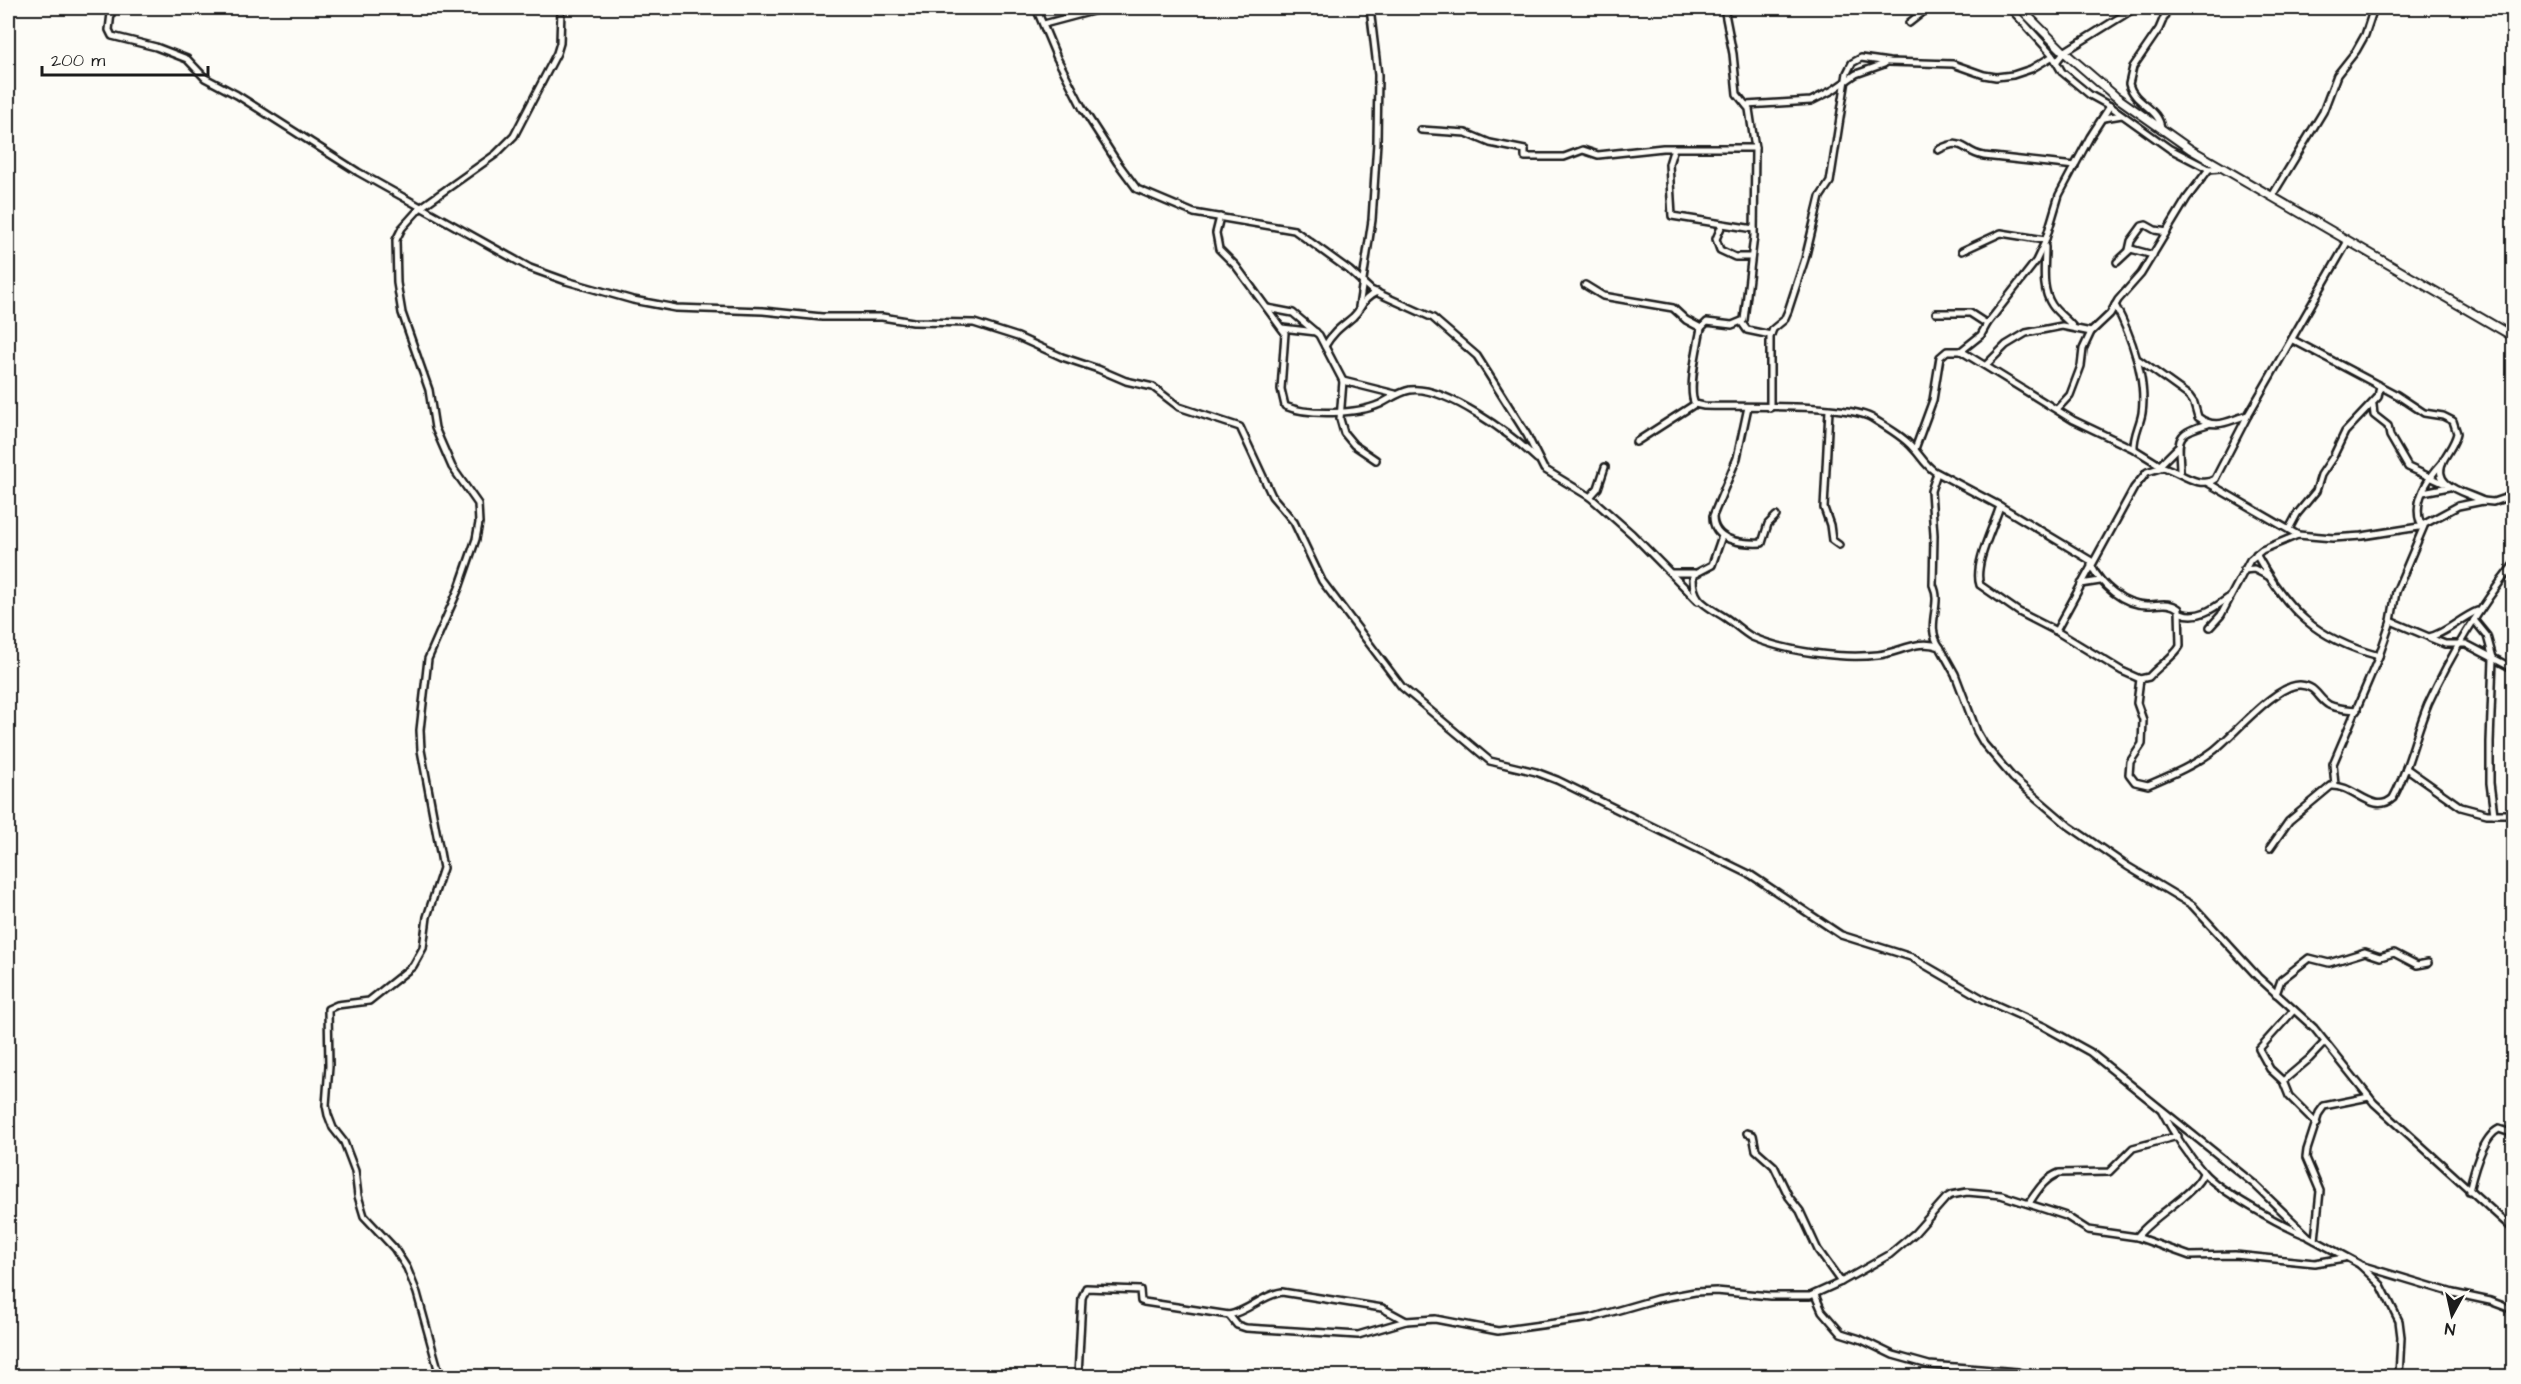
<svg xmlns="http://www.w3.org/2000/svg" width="2521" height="1384" font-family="'Architects Daughter',sans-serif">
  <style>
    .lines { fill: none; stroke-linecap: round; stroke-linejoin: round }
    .minor-casing { stroke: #1c1c1c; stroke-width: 10 }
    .secondary-casing { stroke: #1c1c1c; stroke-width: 11 }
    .minor { stroke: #fdfcf7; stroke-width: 5 }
    .secondary { stroke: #fdfcf7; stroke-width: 7 }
  </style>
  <rect width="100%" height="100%" fill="#fdfcf7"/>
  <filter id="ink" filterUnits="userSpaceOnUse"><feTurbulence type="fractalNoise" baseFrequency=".0167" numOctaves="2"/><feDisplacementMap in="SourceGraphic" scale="12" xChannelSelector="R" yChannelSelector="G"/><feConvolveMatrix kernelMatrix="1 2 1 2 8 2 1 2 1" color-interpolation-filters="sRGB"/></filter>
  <g filter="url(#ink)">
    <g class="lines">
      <defs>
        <g id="minor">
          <path d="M106 8 111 13 109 30 112 36 156 47 187 59 205 78 237 95 358 172 530 268 566 281 633 300 676 308 763 311 822 317H882L913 322 974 323 1018 337 1062 357 1098 369 1126 381 1153 387 1179 407 1240 427 1272 496 1294 522 1322 581 1402 687 1490 761 1536 772 1557 780 1751 875 1841 935 1911 957 1985 1000 2043 1026 2090 1052 2254 1184 2309 1237 2359 1264 2381 1285 2399 1321 2401 1337 2399 1376"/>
          <path d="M1036 8 1057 58 1083 109 1117 162 1137 189 1194 213 1294 230 1349 270 1371 290 1433 318 1477 356 1527 435 1544 469 1590 497 1598 488 1605 467"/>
          <path d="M2010 8 2051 53 2062 72 2090 95 2110 106 2170 149 2209 169 2220 168"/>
          <path d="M1909 23 1928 8"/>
          <path d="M1044 24 1104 8"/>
          <path d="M2057 61 2064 52 2135 8"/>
          <path d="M1746 105 1811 101 1833 90 1856 74 1884 64"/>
          <path d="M2104 118 2122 115"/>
          <path d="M2161 129C2160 108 2134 104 2129 84L2133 67 2159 29 2168 8"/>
          <path d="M1421 130 1466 133 1490 143 1525 150V157H1564L1583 150 1598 155 1663 148H1755"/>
          <path d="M1674 148 1669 164 1672 216 1754 229"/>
          <path d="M1938 150C1966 136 1961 152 1984 156L2075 166"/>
          <path d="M2272 196 2323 112 2337 75 2356 51 2365 35 2374 8"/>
          <path d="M1220 217 1216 233 1219 249 1236 266 1285 333 1281 389 1285 406C1308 416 1358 414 1380 404 1390 399 1399 392 1410 390 1445 385 1512 435 1537 459"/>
          <path d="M1722 225 1716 239 1720 250 1735 257H1751"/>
          <path d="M2045 247C2045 266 2041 289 2052 305 2058 314 2067 319 2073 327"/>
          <path d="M2129 250 2131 241 2142 226 2146 225 2155 230 2167 232"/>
          <path d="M1962 251 2001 233 2045 240"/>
          <path d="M2117 262 2131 249 2153 255"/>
          <path d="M1585 285 1603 296 1673 308 1686 320 1701 328C1698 345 1687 390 1695 404L1704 406C1738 407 1847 403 1872 418 1886 427 1903 436 1913 448 1921 456 1924 464 1934 471L2000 506 2093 562"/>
          <path d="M2115 305C2131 335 2147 379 2142 413 2140 425 2133 436 2134 449"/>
          <path d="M1359 307 1372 220 1377 142 1378 75 1370 8"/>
          <path d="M1267 308 1293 313 1319 335 1343 381 1340 419 1344 433 1354 445 1376 460"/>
          <path d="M1936 313H1970L1987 324"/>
          <path d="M1742 323 1747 330 1771 335"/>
          <path d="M1282 328 1316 332"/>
          <path d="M1701 328 1707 322 1732 325 1744 320 1754 236 1755 148 1749 109 1737 94 1733 54 1724 8"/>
          <path d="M2293 340 2397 395 2424 413 2443 416 2453 421 2457 433C2455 443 2449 450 2444 459 2429 487 2466 492 2483 501"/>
          <path d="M1325 346C1333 332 1341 327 1353 317 1363 308 1361 299 1377 292"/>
          <path d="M1961 351 2073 420 2134 449 2163 467"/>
          <path d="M2139 360 2189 396 2194 403 2198 417C2216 431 2229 420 2248 415"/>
          <path d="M1986 365 2006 345 2026 333 2062 326 2091 332"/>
          <path d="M1343 381 1395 394"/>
          <path d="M2373 405 2374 415 2388 426 2390 436 2408 467 2443 483"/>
          <path d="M1748 407 1737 458 1713 516C1713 541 1741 544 1762 543L1768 524 1776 516"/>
          <path d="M1770 408V337L1773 329 1784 320 1788 311 1805 259 1820 197 1830 182 1847 73 1852 63 1861 58 1889 62 1953 64 1984 75 1996 77 2013 75 2031 69 2053 56"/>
          <path d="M2057 409 2070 395 2081 366 2083 349 2091 332 2110 314 2118 300 2141 274 2187 198 2209 169"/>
          <path d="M1829 410 1824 508 1830 525 1832 540 1839 545"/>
          <path d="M1636 442 1695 404"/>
          <path d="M1915 449 1933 400 1940 357 1947 351H1961L1981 335 1987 324 2036 261 2045 242 2059 195 2090 137 2110 106"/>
          <path d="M2160 465 2177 448"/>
          <path d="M1937 473 1931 491 1934 535 1933 585C1943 605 1924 625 1940 647"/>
          <path d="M2180 473C2180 441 2171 434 2208 424"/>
          <path d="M2208 483 2298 535"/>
          <path d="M2423 492 2449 487"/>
          <path d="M1590 497 1632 534 1698 601"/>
          <path d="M2000 506C1994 526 1973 565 1980 585L2019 612 2056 631 2122 671 2140 679 2149 677C2157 667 2175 656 2180 646L2179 609C2169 601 2159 605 2147 605 2123 605 2101 585 2091 565"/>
          <path d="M2289 529 2297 514 2316 491 2321 475 2333 457 2345 432 2378 397 2380 386"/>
          <path d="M1722 536 1712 565 1693 575C1692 602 1706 605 1726 618 1735 624 1743 632 1752 637 1787 652 1841 659 1878 655 1899 653 1919 638 1940 647L1955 674 1977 732 1984 744 2013 778 2069 826 2127 866 2192 905 2258 977 2314 1028 2374 1103 2514 1230"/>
          <path d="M2256 554C2287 611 2316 639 2379 656"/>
          <path d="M2244 570 2254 569 2268 576"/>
          <path d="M1672 573H1694"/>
          <path d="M2081 584 2100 581"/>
          <path d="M2181 613C2199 620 2214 608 2228 598"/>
          <path d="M2474 620 2487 636 2493 658 2490 742V783L2494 814"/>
          <path d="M2391 621 2429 637C2447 633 2460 618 2477 611"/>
          <path d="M2210 627 2221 615 2250 560 2262 550 2298 535 2333 538 2362 536 2419 527 2458 506 2483 501 2493 502 2514 495"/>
          <path d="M2056 631 2134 488 2147 472 2163 467C2179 471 2199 490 2215 479L2248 415 2348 241"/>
          <path d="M2430 638 2445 644H2466L2514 669"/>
          <path d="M2140 679 2137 703 2143 720 2142 744 2130 762 2129 774 2135 782 2148 785C2171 775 2193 766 2213 751 2233 736 2276 684 2300 685 2317 686 2317 698 2329 705 2337 709 2348 709 2357 710"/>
          <path d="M2406 768 2461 807 2487 814H2514"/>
          <path d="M2335 785 2333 764 2379 656 2391 621 2396 592 2424 526 2420 522C2413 501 2428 478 2442 463"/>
          <path d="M2270 848 2289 821 2331 786C2354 784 2373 816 2393 798 2409 769 2415 735 2428 704 2451 654 2480 607 2514 564"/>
          <path d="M2276 994 2281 980 2309 958 2329 963 2365 952 2380 957 2394 953 2417 965 2428 963"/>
          <path d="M2283 1081 2270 1069 2259 1049 2294 1010"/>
          <path d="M2162 1111C2173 1132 2187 1154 2203 1172 2219 1191 2281 1225 2305 1235"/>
          <path d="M2317 1124 2289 1096 2283 1081 2309 1059 2325 1042"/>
          <path d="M1747 1133 1753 1135 1756 1150 1774 1166 1789 1197 1800 1211 1818 1250 1841 1282"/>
          <path d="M2469 1191C2473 1174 2482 1137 2499 1129L2514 1134"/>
          <path d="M2029 1203C2038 1190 2044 1179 2059 1173L2109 1172 2133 1148 2178 1136"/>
          <path d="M2137 1237C2152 1216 2197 1193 2203 1173"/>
          <path d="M2315 1240 2320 1191 2306 1158 2307 1150 2319 1113 2324 1106 2369 1097"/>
          <path d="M2360 1265 2453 1293 2490 1301 2514 1310"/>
          <path d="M1815 1295 1822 1311 1841 1333 1860 1339 1893 1355 1929 1365 2018 1372 2025 1376"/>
          <path d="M1229 1315C1249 1311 1262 1295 1282 1292L1382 1308 1406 1321"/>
          <path d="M440 1376 417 1293 407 1268 394 1248 364 1216 358 1196 355 1171 344 1142 333 1128 328 1115 326 1105 329 1066 328 1009 337 1005 369 1001 413 966 423 948 427 917 443 868 421 750 420 730 428 659 459 588 476 539 479 523 478 504 452 467 435 428 429 390 402 313 397 283 396 240 402 228 420 208 496 154 514 136 557 53 560 43 561 8"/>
          <path d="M1078 1376 1082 1298 1086 1288 1140 1290 1141 1301 1144 1302 1229 1315 1237 1325 1246 1328 1358 1335 1406 1321 1435 1319 1498 1331 1591 1318 1657 1299 1695 1292 1716 1291 1770 1296H1810L1841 1282 1889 1255 1915 1233 1946 1198 1951 1195 1967 1192 2001 1195 2066 1216 2088 1230 2137 1237 2190 1256 2235 1255 2315 1263 2344 1258"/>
        </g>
        <path id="secondary" d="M2020 8 2064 52 2115 96 2190 149 2514 337"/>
      </defs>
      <use href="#minor" class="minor-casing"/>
      <use href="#secondary" class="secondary-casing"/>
      <use href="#minor" class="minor"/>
      <use href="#secondary" class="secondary"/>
    </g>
  </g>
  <rect width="2521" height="1384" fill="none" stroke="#fdfcf7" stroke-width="30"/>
  <rect x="15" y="15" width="2491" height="1354" fill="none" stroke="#1c1c1c" stroke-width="2" filter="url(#ink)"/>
  <g transform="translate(2452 1315) rotate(188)" stroke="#fdfcf7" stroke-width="4.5" paint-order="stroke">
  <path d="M0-4.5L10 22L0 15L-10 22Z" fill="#1c1c1c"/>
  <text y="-9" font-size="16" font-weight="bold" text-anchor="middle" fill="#1c1c1c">N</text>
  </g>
  <path d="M42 66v9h166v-9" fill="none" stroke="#1c1c1c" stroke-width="3"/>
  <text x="51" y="66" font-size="18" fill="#1c1c1c" stroke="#fdfcf7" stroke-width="4.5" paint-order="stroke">200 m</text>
</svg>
